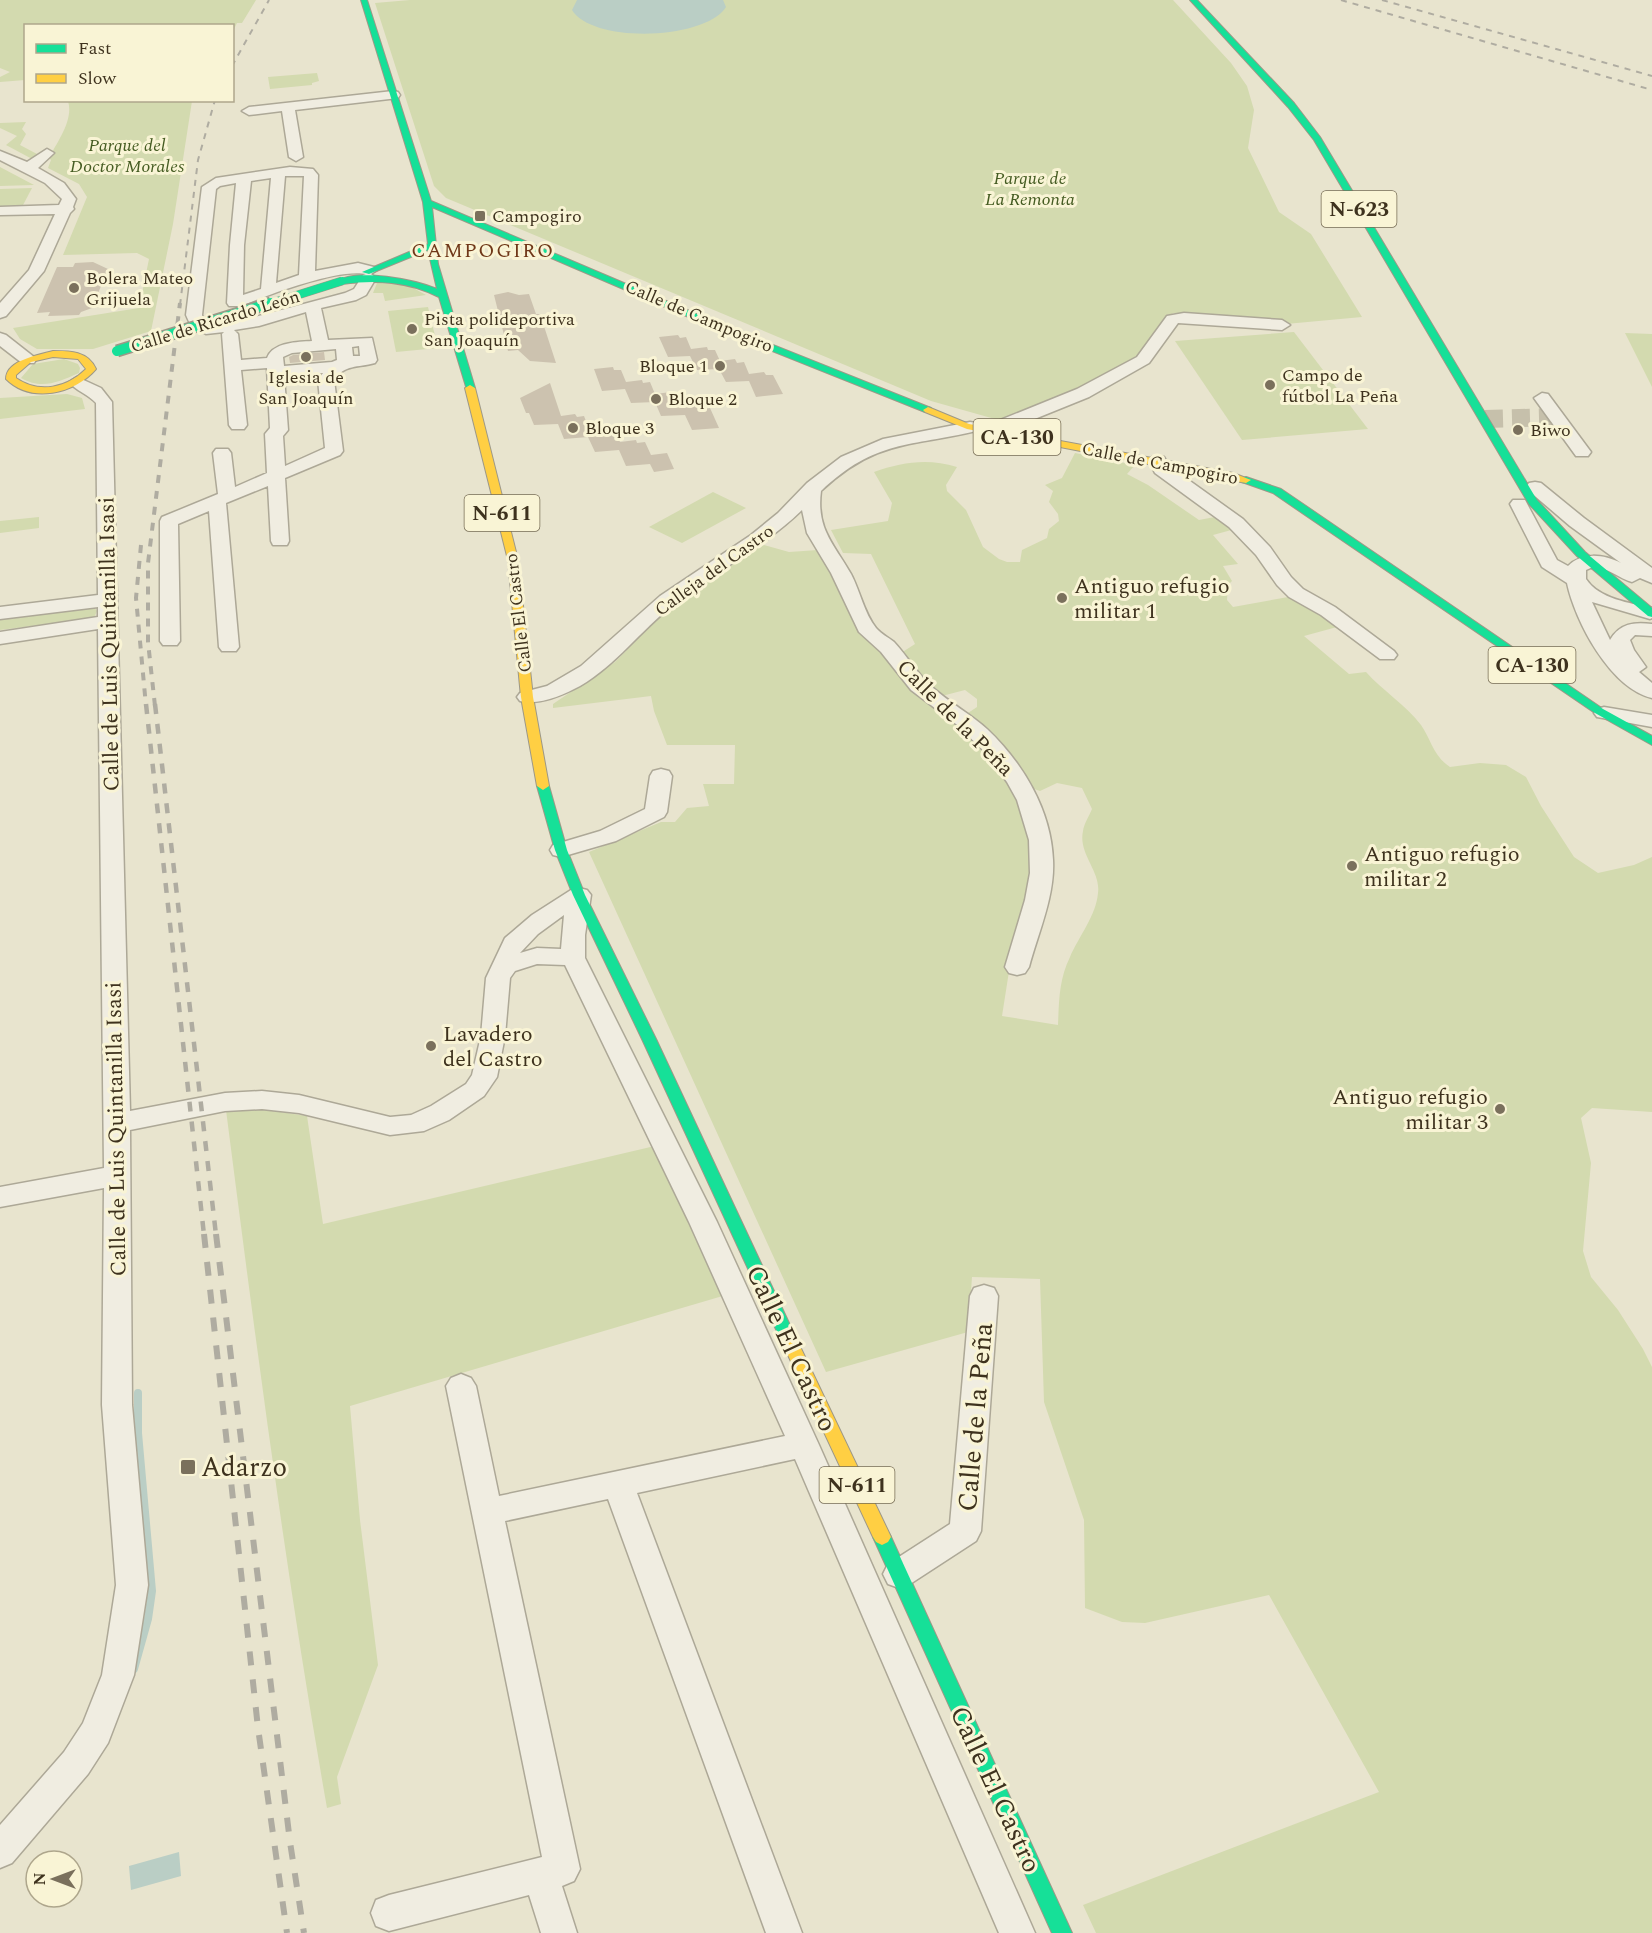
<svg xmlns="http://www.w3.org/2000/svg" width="1652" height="1933" font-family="Spectral,serif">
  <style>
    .green { fill: #d3daaf }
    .water { fill: #bacec5 }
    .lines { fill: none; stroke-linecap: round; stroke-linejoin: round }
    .stream { stroke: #bacec5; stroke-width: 8 }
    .building { fill: #ccc2af }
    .street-tunnel { stroke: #c6c0ab; stroke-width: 18; stroke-dasharray: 18 9; stroke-linecap: butt }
    .street-casing { stroke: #ada897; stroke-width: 3 }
    .fast-casing { stroke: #9d9887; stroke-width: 2 }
    .slow-casing { stroke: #9d9887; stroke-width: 2 }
    .street { fill: #f0ede1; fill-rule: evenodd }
    .fast { fill: #16e098; fill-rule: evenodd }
    .slow { fill: #ffcf43; fill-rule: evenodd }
    .rail-far3 { stroke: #afaca1; stroke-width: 2; stroke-dasharray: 6 6; stroke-linecap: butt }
    .rail-far2 { stroke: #afaca1; stroke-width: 4; stroke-dasharray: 8 8; stroke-linecap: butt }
    .rail-far1 { stroke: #afaca1; stroke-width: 4.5; stroke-dasharray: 10 10; stroke-linecap: butt }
    .rail { stroke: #afaca1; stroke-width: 6; stroke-dasharray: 14 14; stroke-linecap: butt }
    .fast-bridge-far1-casing { stroke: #9d9887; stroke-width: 9; stroke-linecap: butt }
    .fast-bridge-casing { stroke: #9d9887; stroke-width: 13; stroke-linecap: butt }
    .fast-bridge-far1 { stroke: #16e098; stroke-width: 8 }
    .fast-bridge { stroke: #16e098; stroke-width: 10 }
    .poi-dot { fill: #7a705c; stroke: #f9f4d5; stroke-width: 2 }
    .labels { text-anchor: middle; stroke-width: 6; stroke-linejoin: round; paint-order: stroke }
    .far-park-label { font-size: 18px; font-style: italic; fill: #455c22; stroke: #f9f4d5 }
    .far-poi-label { font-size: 18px; fill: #3e321e; stroke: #f9f4d5; text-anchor: start }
    .far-street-label { font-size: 18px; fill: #3e321e; stroke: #f9f4d5 }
    .far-neighbourhood-label { font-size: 20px; letter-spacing: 1.5px; fill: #6f3718; stroke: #f9f4d5 }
    .shield { fill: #f9f4d5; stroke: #766c55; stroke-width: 1.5 }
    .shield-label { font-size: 21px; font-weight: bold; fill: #3e321e }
    .poi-label { font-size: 22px; fill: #3e321e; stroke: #f9f4d5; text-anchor: start }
    .street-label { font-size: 22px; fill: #3e321e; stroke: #f9f4d5 }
    .near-street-label { font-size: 27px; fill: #3e321e; stroke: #f9f4d5 }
    .near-poi-label { font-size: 27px; fill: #3e321e; stroke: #f9f4d5; text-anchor: start }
  </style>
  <rect width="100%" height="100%" fill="#e8e4ce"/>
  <g class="green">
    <path d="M0 0H256L242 23H237L233 31 232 26H26L25 80 0 82V77L10 72 0 68Z"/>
    <path d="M410 0H1173L1231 63 1247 86 1254 110 1248 148 1279 212 1311 234 1362 317 1286 324 1173 313 1138 359 1092 385 1002 421 931 401 446 198 434 186 375 3Z"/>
    <path d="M317 73 319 81 312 83V85L270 89 268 77Z"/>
    <path d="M68 101H192L173 224 151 331 93 349H37L20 339 13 328 139 308 149 259 137 253 63 255 87 197 79 184 48 168 51 160 49 158C57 142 74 120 68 101Z"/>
    <path d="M26 122 22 129 26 134 20 145 37 154H43L34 160 6 145 17 136 0 128V123Z"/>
    <path d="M0 167 34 185 0 186Z"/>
    <path d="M32 188 22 207 0 209V189Z"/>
    <path d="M377 283 408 285 426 295 385 301 383 293H373Z"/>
    <path d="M428 307 438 348 396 352 388 311Z"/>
    <path d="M1294 332 1368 429 1242 440 1175 341Z"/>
    <path d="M1625 333 1652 334V387Z"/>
    <path d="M64 359 78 364 80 368 79 373C58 382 42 390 21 378L33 364Z"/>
    <path d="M67 394 82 398 85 409 0 419V398Z"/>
    <path d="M1075 453 1135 465 1127 474 1148 485 1199 520 1220 516 1235 529 1213 535 1238 564 1223 566 1232 581 1228 585 1227 600 1233 607 1288 597 1319 611 1337 627 1304 636 1349 674 1366 672C1383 691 1406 705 1421 725 1431 739 1433 756 1450 767L1480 763 1506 765 1526 777 1541 806 1574 857 1598 873 1634 865 1652 857V1112L1592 1108 1581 1118 1591 1163 1583 1251 1591 1277 1618 1310 1643 1349 1652 1367V1933H1096L1083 1905 1379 1792 1269 1595 1145 1623 1122 1622 1085 1608 1084 1520 1044 1402 1040 1279 972 1277 968 1332 826 1372 589 852 661 822H675L687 808 709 806 703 784H734L735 745H667L654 711 651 696 553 708V704L615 662 673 603 731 561 764 545 789 552 818 550 848 601 959 720 1018 790 1037 870 1010 965 1002 1016 1058 1025C1059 1001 1059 979 1070 957 1079 936 1096 916 1098 893 1101 871 1078 854 1083 831 1084 824 1089 816 1092 809L1082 788 1057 783 1040 791 1028 787 1020 766 968 713 977 707V699L965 690 938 697 901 653 915 644 871 554 843 553 831 530 888 521 892 503 874 472C902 462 928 458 957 467L946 485 947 491 966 510 983 547 999 559 1007 562H1020L1022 550 1047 538 1049 529 1059 521 1058 514 1049 502 1053 491 1045 485 1062 478Z"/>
    <path d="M713 492 746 508 682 543 649 527Z"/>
    <path d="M39 517V528L0 533V521Z"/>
    <path d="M94 607 97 611 94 618 0 630V619Z"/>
    <path d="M261 1109 307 1116 323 1224 659 1145 726 1295 350 1406 360 1520 378 1665 337 1777 341 1804 327 1808C286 1576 256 1343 226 1110Z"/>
  </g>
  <g class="water">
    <path d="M577 0H723L726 7C705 40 593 44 572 10Z"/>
    <path d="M179 1852 181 1876 131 1890 129 1866Z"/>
  </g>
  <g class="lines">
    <path class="stream" d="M134 1669 148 1619 152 1591 138 1433V1393"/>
  </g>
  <g class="building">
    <path d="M93 262 108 269 92 308 81 312 79 315 48 316 50 312 37 313 57 267H73L75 263Z"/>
    <path d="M508 292 519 295 529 294 536 314H540L556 363 530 361 518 350 508 351 494 295Z"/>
    <path d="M678 335 680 338 686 337 691 349 707 347 708 350H715L720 361 735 359 737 363 744 362 749 374 764 372 766 375H773L783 394 756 397 749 381 726 382 719 369 697 370 690 356 668 357 659 337Z"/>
    <path d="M324 352 325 360 290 363 289 357 293 355Z"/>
    <path d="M613 367 614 370H621L626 382 642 380 643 383 650 382 655 394 671 392 673 396 680 395 685 407 701 405 703 409 710 408 719 428 692 430 685 415 661 416 655 402 631 403 625 389 602 391 594 369Z"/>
    <path d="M550 383 561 416 575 414 577 417 584 416 589 429 605 427 607 430 614 429 620 442 636 440 637 443 645 442 651 455 667 453 674 469 654 472 650 464 626 466 619 450 595 452 588 437 564 439 558 424 534 425 529 413H526L520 398Z"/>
  </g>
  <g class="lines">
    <path class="street-tunnel" d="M1485 419 1556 417"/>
    <defs>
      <g id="street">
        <path d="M393 91 398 92 400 95 398 98 295 110 303 157 296 161 289 157 282 111 249 115 242 111 249 107Z"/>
        <path d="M47 149 54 153 38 168 64 183 76 199 73 207 74 209 70 213 44 271 6 316 0 318V303L29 270 55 214 0 215V207L59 205 62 199 45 183 0 160V151L27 162Z"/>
        <path d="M290 167 313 169 318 175 315 271 358 263 374 267 377 270 371 274 376 278 366 295 356 300 321 308 328 340 372 338 377 360 375 363C357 368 345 364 334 380L343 451 340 455 285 478 289 541 287 545H273L271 541 268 486 226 503 239 647 236 651H222L219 647 209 511 178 524 180 641 177 645H163L160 641V521L162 517 218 494 213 453 216 449H228L231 453 235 487 267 473 265 434 270 428 267 368 241 370 247 425 244 429H232L229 425 222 334 224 332 206 334 198 329 206 324 251 318 345 293 354 289 363 275 366 274C339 268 267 295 241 306H229L227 303 230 245 236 183 220 186 216 189 202 315 204 321 202 324H190L186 315 202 187 216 178ZM285 176H304L299 275 276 283ZM271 178 261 289 243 295 244 245 251 181ZM306 312 312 341C297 342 273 342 267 358L241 360 238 334 234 330 259 326ZM359 346 360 356H353L352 347ZM336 349 337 360 332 362 284 366 283 357 292 353ZM323 373 318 380 325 448 285 466 283 436 288 430 284 376Z"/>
        <path d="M1184 313 1282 320 1290 325 1282 330 1178 323 1149 363 1089 397 995 435H983L980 431 983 427 1077 389 1137 357 1167 316Z"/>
        <path d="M0 333 6 335 34 357 36 360 34 363H22L0 346Z"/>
        <path d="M77 377 101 388 112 402 130 1111 225 1093 262 1091 299 1095 390 1117 411 1115 431 1106 466 1084 472 1075 481 1036 486 978 505 938 532 915 571 890 579 888 587 890 591 895 585 935V958L717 1222 819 1445 1035 1933H999L795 1459 637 1493 802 1933H766L608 1499 505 1521 580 1869 574 1881 562 1886 577 1933H541L529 1895 389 1931 376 1926 371 1913 376 1900 389 1895 542 1857 446 1386 451 1378 461 1374 471 1378 476 1386 499 1496 785 1436 689 1222 565 965 537 964 515 971 510 978 505 1036 497 1077 484 1096 449 1120 424 1131 390 1135 299 1113 262 1109 225 1111 130 1130 132 1405 148 1585 134 1675 108 1743 88 1774 12 1863 0 1868V1825L64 1752 83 1723 102 1675 116 1585 102 1405 104 1188 0 1207V1187L104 1168 98 629 0 644V632L98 617V607L0 619V607L98 595 96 403C88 394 76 391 69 382ZM564 915 561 949 537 948 520 953 538 934Z"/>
        <path d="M1542 393 1548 394 1588 448 1591 452 1588 456H1576L1534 398Z"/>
        <path d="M970 422 976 423 979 427 976 431C910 447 876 439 821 491 816 529 834 544 851 574 860 591 864 613 876 628 881 634 888 637 894 642 908 657 917 674 932 687 950 703 970 714 987 729 1023 763 1051 810 1053 860 1055 896 1038 933 1029 967L1025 973 1017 975 1009 973 1005 967 1025 900 1030 873 1029 840 1017 800 1007 782 986 753 956 724 911 690 881 652 859 632 831 573 807 533 802 510C763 548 715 571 673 605 641 630 616 665 580 686 563 695 539 706 520 701L517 697 520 693 547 686 581 666 660 596 751 535 778 513 807 483 841 457 883 439Z"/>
        <path d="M1158 456 1164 457 1169 466 1243 519 1270 547 1291 577 1303 589 1335 607 1394 651 1397 655 1394 659H1380L1321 615 1289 597 1277 585 1256 555 1229 527 1155 473 1149 461 1152 457Z"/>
        <path d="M1535 482 1541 483 1584 518 1652 568V583L1640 578 1632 582C1617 578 1601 561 1586 570V579C1599 599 1630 603 1652 608V618L1650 619 1592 602 1610 640C1620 623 1634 622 1652 624V636L1635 635 1630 640 1634 650 1646 667 1639 672 1652 683V698C1610 688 1575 621 1567 583L1542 567 1510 504 1513 500H1525L1557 560 1568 566C1582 552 1603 554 1621 563L1570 526 1529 491 1526 487 1529 483Z"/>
        <path d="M1604 707 1652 715V727L1597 717 1594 713 1597 709Z"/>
        <path d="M661 769 669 771 672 776 667 812 664 817 616 841 561 857 553 855 550 850 553 845 600 831 645 809 650 776 653 771Z"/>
        <path d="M984 1285 994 1288 998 1296 981 1531 976 1541 910 1584 899 1588 888 1584 883 1574 888 1564 950 1524 970 1296 974 1288Z"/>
      </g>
      <g id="fast">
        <path d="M361 0H367L431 201 718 323 931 408V412H925L712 327 432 207 438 264 475 388 467 390 439 297C407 281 377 280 342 284L338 281C357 268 416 280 437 289L428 250 369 274 362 272 428 244 423 202Z"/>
        <path d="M1190 0H1197L1294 103 1320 137 1537 500 1585 552 1652 608V617L1648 616 1577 556 1529 504 1314 140 1288 107Z"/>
        <path d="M1246 477 1281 489 1603 709 1652 736V745L1595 713 1273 493 1242 482V478Z"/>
        <path d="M543 782 549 786 567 850 585 895 656 1039 796 1338 794 1343 788 1344 782 1343 780 1338 642 1039 573 895 555 850 537 786Z"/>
        <path d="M882 1529 888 1532 891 1537 1072 1933H1052L873 1537 876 1532Z"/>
      </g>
      <g id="slow">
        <path d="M53 351C70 351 88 351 96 369 75 394 31 404 6 379 6 360 39 355 53 351ZM53 357 78 359 86 369C67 388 39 394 16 378V375L31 362Z"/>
        <path d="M470 385 475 388 518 560 533 697 549 786 543 790 537 786 521 697 508 560 465 388Z"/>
        <path d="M928 407 969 424 1233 473 1251 480 1246 483 967 429 925 412 923 410Z"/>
        <path d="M788 1332 794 1333 796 1338 891 1537 888 1542 882 1545 876 1542 873 1537 780 1338 782 1333Z"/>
      </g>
    </defs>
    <use href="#street" class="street-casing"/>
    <use href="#fast" class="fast-casing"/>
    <use href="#slow" class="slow-casing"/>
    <use href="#street" class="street"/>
    <use href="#fast" class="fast"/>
    <use href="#slow" class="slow"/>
    <g class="rail-far3">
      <path d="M1341 0 1652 90"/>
      <path d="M1382 0 1652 76"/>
      <path d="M232 66 269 0"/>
      <path d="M180 305 198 160 215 100"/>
    </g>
    <g class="rail-far2">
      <path d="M141 545 136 598 146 706"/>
      <path d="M155 706 148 642V563L180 303"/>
    </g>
    <g class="rail-far1">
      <path d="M146 704 204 1235"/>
      <path d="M155 704 216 1235"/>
    </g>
    <g class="rail">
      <path d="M204 1234 258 1728 287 1933"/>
      <path d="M216 1234 290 1842 304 1933"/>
    </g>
    <defs>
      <path id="fast-bridge-far1" d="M266 305 342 281"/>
      <path id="fast-bridge" d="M117 351 271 303"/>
    </defs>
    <use href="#fast-bridge-far1" class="fast-bridge-far1-casing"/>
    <use href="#fast-bridge" class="fast-bridge-casing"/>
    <use href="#fast-bridge-far1" class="fast-bridge-far1"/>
    <use href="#fast-bridge" class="fast-bridge"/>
  </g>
  <g class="poi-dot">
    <rect x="474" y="210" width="12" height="12" rx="3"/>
    <circle cx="74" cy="288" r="6"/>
    <circle cx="412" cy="329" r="6"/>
    <circle cx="306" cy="357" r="6"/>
    <circle cx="720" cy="366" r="6"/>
    <circle cx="1270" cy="385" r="6"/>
    <circle cx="656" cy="399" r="6"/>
    <circle cx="573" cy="428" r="6"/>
    <circle cx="1518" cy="430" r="6"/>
    <circle cx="1062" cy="598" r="6"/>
    <circle cx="1352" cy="866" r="6"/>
    <circle cx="431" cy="1046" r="6"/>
    <circle cx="1500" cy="1109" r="6"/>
    <rect x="180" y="1459" width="16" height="16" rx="3"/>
  </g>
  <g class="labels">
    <g class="far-park-label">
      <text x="127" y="151">Parque del<tspan x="127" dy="21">Doctor Morales</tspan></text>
      <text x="1030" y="184">Parque de<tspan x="1030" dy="21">La Remonta</tspan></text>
    </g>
    <g class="far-poi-label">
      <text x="492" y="222">Campogiro</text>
      <text x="86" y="284">Bolera Mateo<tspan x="86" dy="21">Grijuela</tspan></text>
      <text x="424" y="325">Pista polideportiva<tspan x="424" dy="21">San Joaquín</tspan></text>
      <text x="708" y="372" text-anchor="end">Bloque 1</text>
      <text x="1282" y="381">Campo de<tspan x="1282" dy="21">fútbol La Peña</tspan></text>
      <text x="306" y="383" text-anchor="middle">Iglesia de<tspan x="306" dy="21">San Joaquín</tspan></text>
      <text x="668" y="405">Bloque 2</text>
      <text x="585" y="434">Bloque 3</text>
      <text x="1530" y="436">Biwo</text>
    </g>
    <g class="far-street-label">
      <text transform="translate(699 316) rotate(23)" y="6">Calle de Campogiro</text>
      <text transform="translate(215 321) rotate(-17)" y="6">Calle de Ricardo León</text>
      <text transform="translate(1160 463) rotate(11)" y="6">Calle de Campogiro</text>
      <text transform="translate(714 570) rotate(-36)" y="6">Calleja del Castro</text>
      <text transform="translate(518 613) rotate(-97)" y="6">Calle El Castro</text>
    </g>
    <g class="far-neighbourhood-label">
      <text x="483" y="257">CAMPOGIRO</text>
    </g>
    <g class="shield">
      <rect x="1321.5" y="191" width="75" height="36" rx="4.5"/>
      <rect x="973.5" y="419" width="87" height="36" rx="4.5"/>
      <rect x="464.5" y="495" width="75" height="36" rx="4.5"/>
      <rect x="1488.5" y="647" width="87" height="36" rx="4.5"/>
      <rect x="819.5" y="1467" width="75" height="36" rx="4.5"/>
    </g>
    <g class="shield-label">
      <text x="1359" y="216">N-623</text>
      <text x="1017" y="444">CA-130</text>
      <text x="502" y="520">N-611</text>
      <text x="1532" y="672">CA-130</text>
      <text x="857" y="1492">N-611</text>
    </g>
    <g class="poi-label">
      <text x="1074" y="593">Antiguo refugio<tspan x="1074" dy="25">militar 1</tspan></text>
      <text x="1364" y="861">Antiguo refugio<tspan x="1364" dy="25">militar 2</tspan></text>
      <text x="443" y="1041">Lavadero<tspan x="443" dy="25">del Castro</tspan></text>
      <text x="1488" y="1104" text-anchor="end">Antiguo refugio<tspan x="1488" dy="25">militar 3</tspan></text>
    </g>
    <g class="street-label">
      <text transform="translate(108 644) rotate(-91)" y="8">Calle de Luis Quintanilla Isasi</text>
      <text transform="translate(956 717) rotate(45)" y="8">Calle de la Peña</text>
      <text transform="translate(115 1129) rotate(-91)" y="8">Calle de Luis Quintanilla Isasi</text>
    </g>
    <g class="near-street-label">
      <text transform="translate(792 1348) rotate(65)" y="9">Calle El Castro</text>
      <text transform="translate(975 1417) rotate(-85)" y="9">Calle de la Peña</text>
      <text transform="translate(996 1789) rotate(65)" y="9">Calle El Castro</text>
    </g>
    <g class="near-poi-label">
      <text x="201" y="1476">Adarzo</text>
    </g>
  </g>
  <rect x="24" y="24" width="210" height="78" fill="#f9f4d5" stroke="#aea68c" stroke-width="1.5"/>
  <rect x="36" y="44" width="30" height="9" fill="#16e098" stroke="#aea68c" stroke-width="1.5"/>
  <text x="78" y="54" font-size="18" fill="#3e321e">Fast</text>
  <rect x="36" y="74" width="30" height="9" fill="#ffcf43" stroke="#aea68c" stroke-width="1.5"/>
  <text x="78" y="84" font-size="18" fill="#3e321e">Slow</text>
  <g transform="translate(54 1879) rotate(270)"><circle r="28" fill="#f9f4d5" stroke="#aea68c" stroke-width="1.5"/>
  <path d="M0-4.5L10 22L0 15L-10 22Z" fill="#7a705c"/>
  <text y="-9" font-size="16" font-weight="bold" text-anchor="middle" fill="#3e321e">N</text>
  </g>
</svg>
